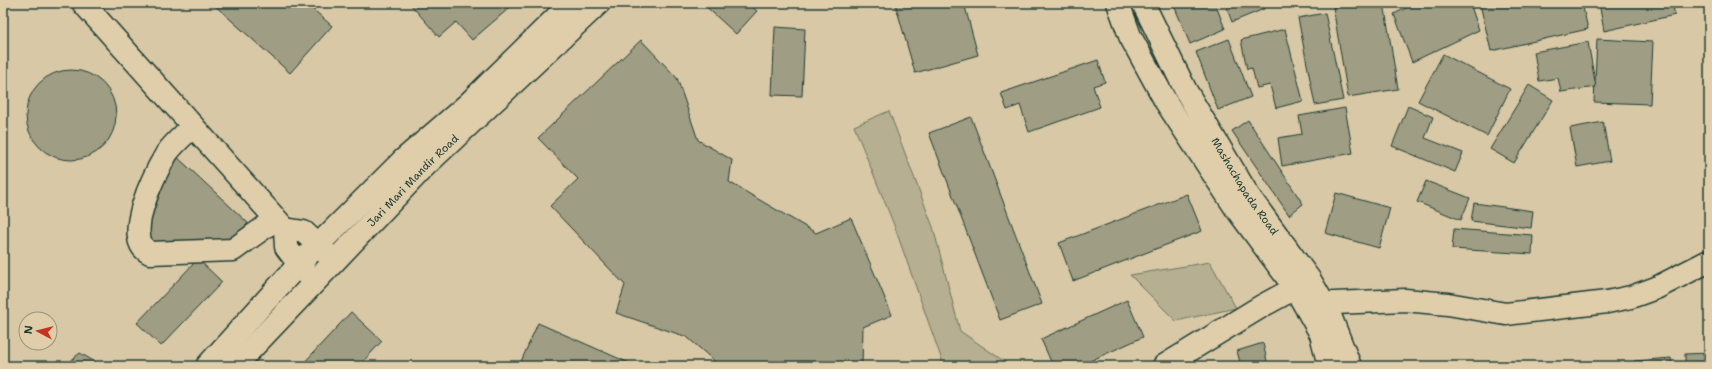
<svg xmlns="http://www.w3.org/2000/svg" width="1712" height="369" font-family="'Shantell Sans',sans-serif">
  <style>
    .green { fill: #b6af91; stroke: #6a7662 }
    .building { fill: #9f9d83; stroke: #1f3d34 }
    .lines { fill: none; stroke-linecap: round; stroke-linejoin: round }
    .minor-casing { stroke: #1f3d34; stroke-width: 25 }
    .minor { stroke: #e0ceab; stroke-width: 22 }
    .labels { text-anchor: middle; stroke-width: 3; stroke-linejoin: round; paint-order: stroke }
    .street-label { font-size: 11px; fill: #1f3d34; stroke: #e0ceab }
  </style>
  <rect width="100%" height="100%" fill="#d8c8a6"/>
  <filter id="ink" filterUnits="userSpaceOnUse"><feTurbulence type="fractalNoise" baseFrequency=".025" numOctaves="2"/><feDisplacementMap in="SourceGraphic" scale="8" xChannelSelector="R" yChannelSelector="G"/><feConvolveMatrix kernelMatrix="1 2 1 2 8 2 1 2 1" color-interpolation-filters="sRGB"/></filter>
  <g filter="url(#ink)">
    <g class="green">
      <path d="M889 111 933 227 960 331 1011 366H944L894 225 854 126Z"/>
      <path d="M1210 262 1236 308 1176 321 1130 275Z"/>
    </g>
    <g class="building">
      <path d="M212 3H306L332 26 290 73Z"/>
      <path d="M413 3H515L472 40 456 22 439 37 411 5Z"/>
      <path d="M702 3H748L757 11 736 34Z"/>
      <path d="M895 3H964L978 55 915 73Z"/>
      <path d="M1173 3H1215L1225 29 1190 44Z"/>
      <path d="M1225 3H1262L1264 9 1232 22Z"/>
      <path d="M1359 3H1384L1398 89 1348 97 1333 7Z"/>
      <path d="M1416 3H1470L1479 30 1412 62 1394 14Z"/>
      <path d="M1484 3H1582L1588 29 1491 51 1480 4Z"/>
      <path d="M1599 3H1672L1675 15 1604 31Z"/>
      <path d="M1325 13 1343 100 1315 105 1298 18Z"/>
      <path d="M775 27 805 29 802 96 772 95Z"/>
      <path d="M1285 29 1303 101 1276 108 1270 85 1257 88 1252 68 1247 69 1241 40Z"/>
      <path d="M1229 39 1251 97 1218 110 1196 52Z"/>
      <path d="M1597 39 1653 42 1650 104 1594 102Z"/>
      <path d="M641 40 677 78 698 140 732 160 729 182 816 233 851 218 892 315 863 327 862 366H720L687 337 616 313 625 285 550 206 578 179 538 138Z"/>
      <path d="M1588 42 1596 87 1561 92 1558 78 1539 81 1534 52Z"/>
      <path d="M1443 54 1510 89 1487 136 1418 101Z"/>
      <path d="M1098 60 1105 82 1093 86 1100 107 1029 132 1020 105 1007 110 1001 93Z"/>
      <circle cx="71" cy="115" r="45"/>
      <path d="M1529 85 1553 100 1514 163 1490 149Z"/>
      <path d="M1408 106 1433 117 1425 138 1463 153 1455 172 1392 146Z"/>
      <path d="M1345 108 1353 153 1282 166 1278 138 1302 134 1299 116Z"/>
      <path d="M971 117 1042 304 1000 320 929 133Z"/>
      <path d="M1248 120 1303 204 1289 215 1232 131Z"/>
      <path d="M1603 122 1610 161 1577 167 1570 128Z"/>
      <path d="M174 154 248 223 226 248 151 245 147 230Z"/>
      <path d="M1426 181 1470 198 1461 220 1417 202Z"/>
      <path d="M1336 193 1390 208 1379 248 1325 233Z"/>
      <path d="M1187 194 1202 231 1073 281 1059 243Z"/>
      <path d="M1474 203 1533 211 1531 228 1471 221Z"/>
      <path d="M1454 229 1533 235 1532 254 1452 249Z"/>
      <path d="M198 259 222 282 161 346 137 323Z"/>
      <path d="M1127 300 1143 337 1079 366H1053L1041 339Z"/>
      <path d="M351 312 382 341 359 366H301Z"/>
      <path d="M538 323 636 366H519Z"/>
      <path d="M1263 343 1268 366H1241L1237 351Z"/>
      <path d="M80 353 102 366H64Z"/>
      <path d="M1709 353V366H1685V354Z"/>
      <path d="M1671 358 1672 366H1634V361Z"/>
    </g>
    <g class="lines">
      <defs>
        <g id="minor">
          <path d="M83 3 285 229"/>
          <path d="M1118 3 1130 36 1166 102 1235 207 1295 288 1321 334 1329 366"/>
          <path id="s1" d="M1143 3 1186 91 1248 195 1310 280 1329 313 1350 366"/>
          <path d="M193 126C185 134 174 143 167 153 155 173 121 239 150 253L233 250 276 219"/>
          <path d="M308 276 286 247 285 229 304 232 328 255"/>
          <path d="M1311 304 1405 300 1448 304 1506 314 1607 302 1631 297 1656 288 1709 261"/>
          <path d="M207 366 299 264 403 160 468 104 571 3"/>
          <path id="s2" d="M235 366 425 166 599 3"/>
          <path d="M1164 366 1262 306 1308 281"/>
        </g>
      </defs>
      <use href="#minor" class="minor-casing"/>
      <use href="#minor" class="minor"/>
    </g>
  </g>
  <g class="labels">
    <g class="street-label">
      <text dy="4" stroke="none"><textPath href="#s2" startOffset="257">Jari Mari Mandir Road</textPath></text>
      <text dy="4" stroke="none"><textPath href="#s1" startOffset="210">Mashachapada Road</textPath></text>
    </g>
  </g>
  <rect width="1712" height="369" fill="none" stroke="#e0ceab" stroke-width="16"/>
  <rect x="8" y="8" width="1696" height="353" fill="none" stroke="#1f3d34" stroke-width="1.5" filter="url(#ink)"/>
  <g transform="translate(38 331) rotate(277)"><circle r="19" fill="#e0ceab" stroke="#93947b"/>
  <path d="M0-3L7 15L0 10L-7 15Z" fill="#c8321e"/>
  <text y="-6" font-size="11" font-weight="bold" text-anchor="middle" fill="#1f3d34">N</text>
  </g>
</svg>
